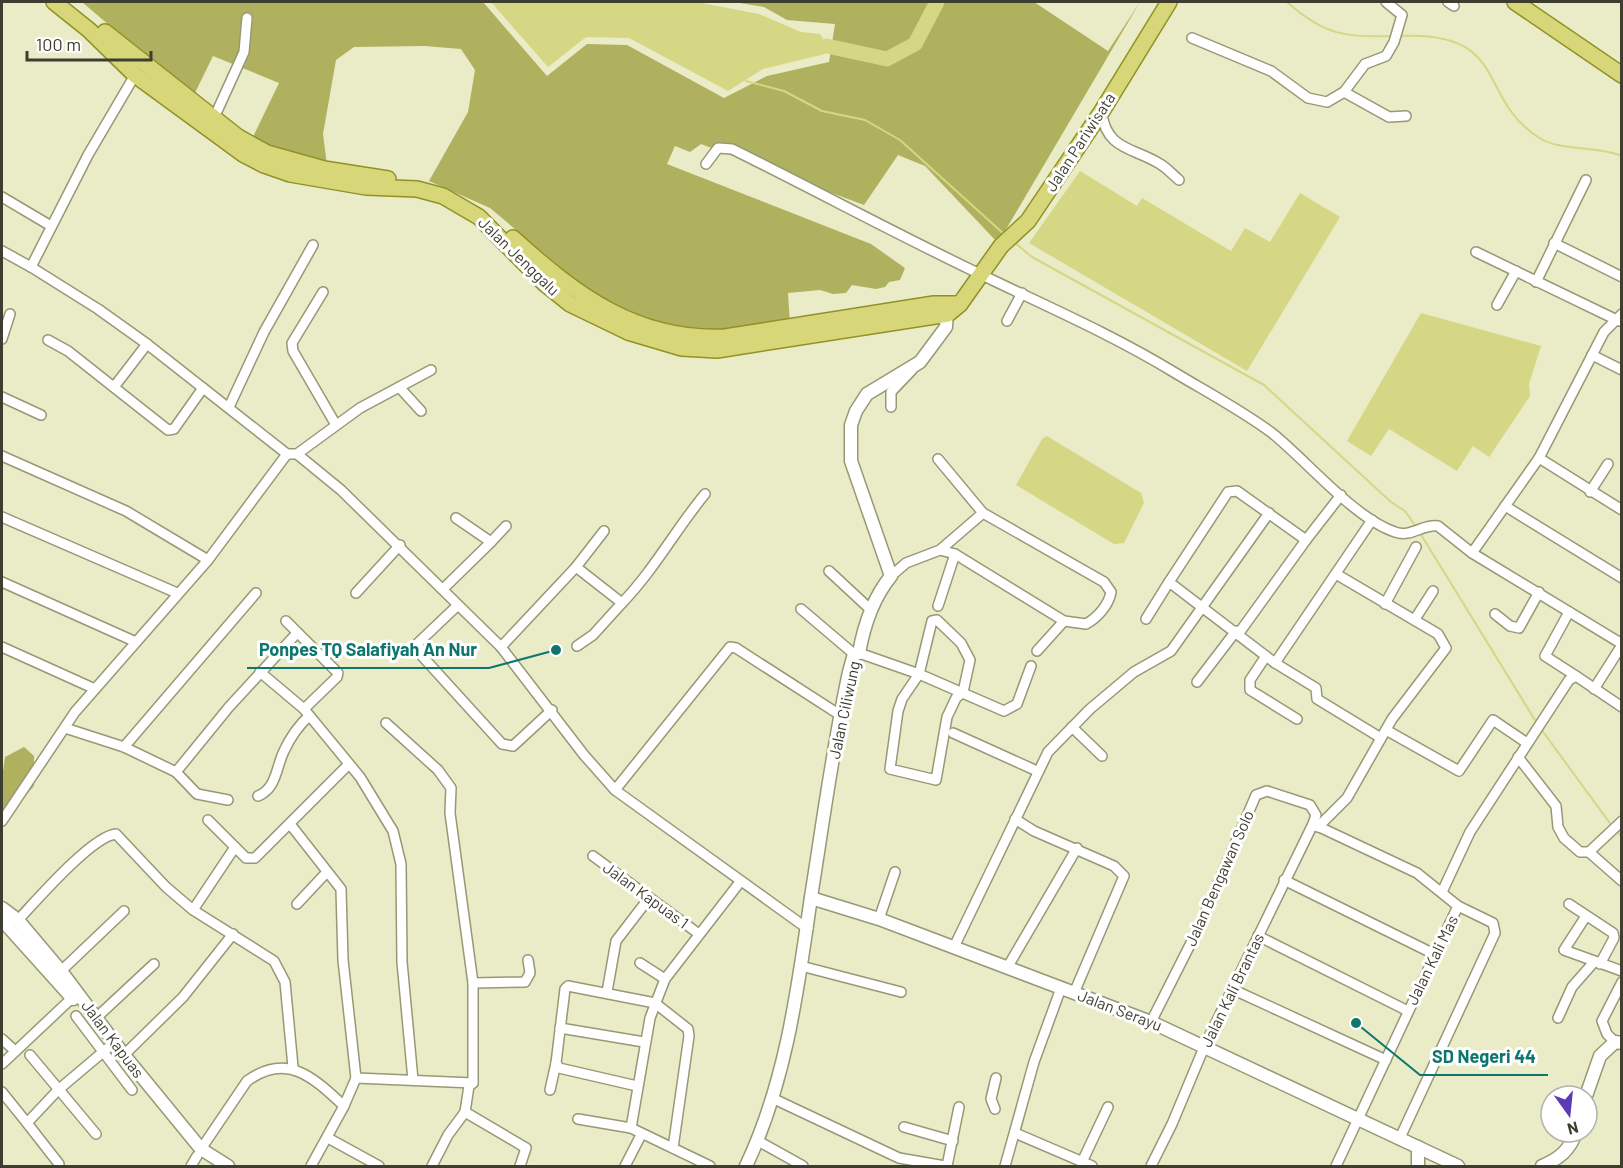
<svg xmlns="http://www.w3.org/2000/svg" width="1623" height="1168" font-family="Barlow,sans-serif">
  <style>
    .forest { fill: #b0b15f }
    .water { fill: #d6d784 }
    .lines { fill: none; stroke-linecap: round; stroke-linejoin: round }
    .stream { stroke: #d6d784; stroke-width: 2 }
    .river { stroke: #d6d784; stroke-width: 15 }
    .minor-casing { stroke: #979876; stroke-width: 12 }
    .tertiary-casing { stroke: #979876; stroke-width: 15 }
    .primary-casing { stroke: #909126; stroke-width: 18 }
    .minor { stroke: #fff; stroke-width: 9 }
    .tertiary { stroke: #fff; stroke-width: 12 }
    .primary { stroke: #d7d779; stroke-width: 15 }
    .labels { text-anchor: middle; stroke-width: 6; stroke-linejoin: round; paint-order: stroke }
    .street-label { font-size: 16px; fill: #3d3e30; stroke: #fff }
    .leader { fill: none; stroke: #0f766e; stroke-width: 2 }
    .callout-dot { fill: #0f766e; stroke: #fff; stroke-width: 2 }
    .callout-label { font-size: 18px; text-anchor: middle; font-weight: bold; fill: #0f766e; stroke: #fff; stroke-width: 6; stroke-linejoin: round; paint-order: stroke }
  </style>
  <rect width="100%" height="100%" fill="#eaebc7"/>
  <g class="forest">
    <path d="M82 2H483L547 76 587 44 627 45 724 98 767 76 829 62 835 24 787 20 764 7 734 2H1034L1108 51 1140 2 998 243 925 166 898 155 864 205 701 144 690 152 675 146 667 164 871 244 905 268 900 280 889 282 885 287 876 289 852 285 846 293 833 294 820 290 788 293 790 324 725 337 645 322 597 298 490 208 429 181 468 112 475 70 461 49 425 46 354 47 336 60 323 134 327 165 289 156 252 139 279 83 213 56 193 97Z"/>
    <path d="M24 747 34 756V786L11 811 2 814V779L5 757Z"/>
  </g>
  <g class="water">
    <path d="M491 2H696L759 14 801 32 820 34 827 46 825 54 763 69 728 91 629 38 586 37 548 67Z"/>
    <path d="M1080 171 1137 206 1142 198 1231 251 1245 228 1270 242 1300 193 1340 217 1247 371 1029 243Z"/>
    <path d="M1421 313 1541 346 1529 384 1530 396 1489 457 1473 446 1457 471 1389 429 1371 456 1347 441Z"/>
    <path d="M1047 436 1141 493 1144 503 1124 543 1114 544 1016 485 1042 439Z"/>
  </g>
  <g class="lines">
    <g class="stream">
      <path d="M1287 2C1324 35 1346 38 1394 36"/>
      <path d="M1400 36C1512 31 1475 99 1541 139 1562 151 1598 146 1622 156"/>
      <path d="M746 81 784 91 822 111 865 120 900 140 1005 235"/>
      <path d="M1014 242 1032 257 1264 385 1391 502 1405 511 1417 528"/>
      <path d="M1420 533 1538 725"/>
      <path d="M1541 729 1612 826"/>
      <path d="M1616 830 1622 838"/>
    </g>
    <path class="river" d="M827 46 887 59 915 44 937 2"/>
    <defs>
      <g id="minor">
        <path d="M1448 2 1454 6"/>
        <path d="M1192 38 1271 71 1308 98 1327 102 1344 92 1365 64 1386 56 1394 42 1402 15 1386 2"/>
        <path d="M135 75 88 155 31 267 98 309 147 344 287 454H297L341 490 501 647 584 755 615 790"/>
        <path d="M1344 92 1389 117 1406 116"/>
        <path d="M1102 113C1106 150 1135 148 1160 164 1167 168 1173 175 1179 180"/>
        <path d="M214 118 244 52 247 18"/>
        <path d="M706 164 718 148 732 149C815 190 898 235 982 275 1046 306 1111 334 1172 371 1205 391 1241 410 1272 433 1306 460 1355 519 1395 532 1411 538 1422 524 1438 526L1472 553 1539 458 1604 332 1622 314"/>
        <path d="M2 197 51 226"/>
        <path d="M1554 243 1622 277"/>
        <path d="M2 251 31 267"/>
        <path d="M1476 252 1619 321"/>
        <path d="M1536 282 1586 180"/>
        <path d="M323 292 292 343 293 351 336 425"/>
        <path d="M1497 305 1516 271"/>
        <path d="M1007 321 1022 293"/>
        <path d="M2 339 10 314"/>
        <path d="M48 340 68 351 168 430 174 429 203 388"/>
        <path d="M1592 355 1622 370"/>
        <path d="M114 387 147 344"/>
        <path d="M399 387 421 411"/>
        <path d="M2 397 41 415"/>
        <path d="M229 407 264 332 313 245"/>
        <path d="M891 407V392L912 370"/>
        <path d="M297 454 360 408 431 370"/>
        <path d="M2 456 126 511 208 560"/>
        <path d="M1539 458 1622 510"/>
        <path d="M938 459 983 513"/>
        <path d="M1590 492 1608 464"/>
        <path d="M1505 506 1622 578"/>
        <path d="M2 517 177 593"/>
        <path d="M1306 540 1341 495"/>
        <path d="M491 542 506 526"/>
        <path d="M1472 553 1622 644"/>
        <path d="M576 567 622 603 593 635 577 646"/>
        <path d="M829 571 871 610"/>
        <path d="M891 576 906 563 940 550 983 513 1104 582 1111 592C1109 605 1097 618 1086 624L1064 621 955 554 940 550"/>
        <path d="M2 582 136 642"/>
        <path d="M443 589 491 542 456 518"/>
        <path d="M356 593 400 545"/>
        <path d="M622 603C654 570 676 529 705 494"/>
        <path d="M1385 604 1416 547"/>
        <path d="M458 605 418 643 422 656 502 744 513 746 552 710"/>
        <path d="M938 606 955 554"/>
        <path d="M801 609 854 654"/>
        <path d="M1569 612 1545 656 1576 676"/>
        <path d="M1495 614 1510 626 1519 628 1539 592"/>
        <path d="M1146 619 1169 582"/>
        <path d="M1415 619 1433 591"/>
        <path d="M937 620 961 643 970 660 963 692 956 698 947 717 936 780 890 769 898 711 902 699 919 674 932 621Z"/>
        <path d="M286 621 338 673 337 677 304 709"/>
        <path d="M1239 633 1306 540 1237 491 1228 492 1169 582 1275 663 1372 520"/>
        <path d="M2 647 95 689"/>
        <path d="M501 647 576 567 604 531"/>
        <path d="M1037 651 1064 621"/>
        <path d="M859 653 919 674 1004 711 1017 704 1031 666"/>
        <path d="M1266 656 1250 680V690L1297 719"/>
        <path d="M1275 663 1316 688 1317 699 1381 738"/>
        <path d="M260 672 304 709 360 777 393 831 401 864 402 962 413 1080"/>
        <path d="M1197 682 1236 631"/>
        <path d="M1594 689 1622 645"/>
        <path d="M386 723 438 770 451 788 450 813 473 983V1083L469 1086 465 1112 448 1135 432 1166"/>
        <path d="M1072 727 1102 756"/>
        <path d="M65 728 124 747 176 772 229 707 297 633"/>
        <path d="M1386 730 1459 771 1493 720 1527 743"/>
        <path d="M953 733 1037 771"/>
        <path d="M124 747 256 593"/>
        <path d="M1518 757 1556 806 1558 827 1564 838 1580 852H1589"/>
        <path d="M176 772 197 794 228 800"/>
        <path d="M258 796C277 788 276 767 284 751 290 738 298 726 309 716"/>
        <path d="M1015 819 1034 831 1114 866 1124 876 1074 993"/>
        <path d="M208 820 235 847"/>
        <path d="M2 821 75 712 208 560 287 454"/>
        <path d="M1622 821 1589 852 1622 881"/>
        <path d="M290 824 341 889 343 960 356 1078"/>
        <path d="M1313 824 1417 873 1458 906 1336 1166"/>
        <path d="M1318 827 1347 798 1392 719 1446 648 1438 634 1336 574"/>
        <path d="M593 856 699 934"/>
        <path d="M1284 880 1434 954"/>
        <path d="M1442 892 1470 832 1569 680 1576 676 1622 707"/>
        <path d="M297 904 327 872"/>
        <path d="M1569 904 1613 933 1614 938 1600 964"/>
        <path d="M193 910 235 847 246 858H255L349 764"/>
        <path d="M1586 916 1564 950 1622 971"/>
        <path d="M879 919 895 872"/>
        <path d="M18 920C36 901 92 836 116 834L166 887 193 910 274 961 285 982 293 1067"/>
        <path d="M808 929 615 790 730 647 736 648 840 715"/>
        <path d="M1258 936 1408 1011"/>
        <path d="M954 947 1048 752 1090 709 1134 672 1171 651 1269 513"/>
        <path d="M640 963 665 979"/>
        <path d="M801 966 901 992"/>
        <path d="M1007 968 1077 848"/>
        <path d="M61 971 124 911"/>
        <path d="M473 983 525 982 530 973 528 960"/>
        <path d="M1234 990 1386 1060"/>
        <path d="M607 992 616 941 649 898"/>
        <path d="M76 1016 132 1090"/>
        <path d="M96 1018 154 964"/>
        <path d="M1558 1018 1572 987 1594 962"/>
        <path d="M1151 1022 1201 923 1256 795 1267 791 1310 805 1316 815 1313 824 1205 1045 1172 1124 1151 1166"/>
        <path d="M560 1028 644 1042"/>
        <path d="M2 1039 15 1051"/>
        <path d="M1615 1042 1607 1034 1602 1021 1622 982"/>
        <path d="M30 1055 96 1134"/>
        <path d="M124 1055 183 997 233 934"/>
        <path d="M2 1064 72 998"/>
        <path d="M637 1086 559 1068 556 1063 565 989 568 986 655 1003 688 1029 689 1036 673 1148"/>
        <path d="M550 1090 556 1063"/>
        <path d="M2 1092 27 1123 58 1090 109 1047"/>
        <path d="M772 1098 899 1158 945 1166"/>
        <path d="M995 1109 991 1099 996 1078"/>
        <path d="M465 1112 526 1148 520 1166"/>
        <path d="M578 1119 631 1128 710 1166"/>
        <path d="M27 1123 59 1164"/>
        <path d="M904 1127 953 1141"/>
        <path d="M631 1128 650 1018 665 979 740 882"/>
        <path d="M1015 1133 1092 1166"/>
        <path d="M328 1138 379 1166"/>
        <path d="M1399 1140 1495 933 1493 923 1458 906"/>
        <path d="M758 1141 803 1166"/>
        <path d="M201 1149 247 1081C287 1052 313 1077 344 1106"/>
        <path d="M1082 1162 1108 1107"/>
        <path d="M191 1166 197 1156"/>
        <path d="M311 1166 344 1106 356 1078 473 1083"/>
        <path d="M625 1166 641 1135"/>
        <path d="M947 1166 959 1107"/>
        <path d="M1005 1166 1034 1062 1061 988"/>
      </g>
      <g id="tertiary">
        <path d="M811 898 879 919 1151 1022 1458 1166"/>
        <path d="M2 908 18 920 61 971 124 1055 201 1149 228 1166"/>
        <path d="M2 920 73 999"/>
        <path d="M1586 1096 1600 1056 1615 1042 1622 1043"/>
        <path d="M1418 1147V1166"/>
        <path d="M746 1166C786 1082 798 988 811 897 823 822 833 746 849 672L854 654 859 653C864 625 873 598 891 576L851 461V425L856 411 867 394 920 362 946 327 947 307"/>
        <path d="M1542 1166C1559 1159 1570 1150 1576 1132"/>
      </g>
      <g id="primary">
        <path d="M54 2 89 30 135 75 243 154 264 165 290 174 366 187 417 189 443 196 479 217 544 283 570 304 628 332 682 348 717 350 948 314 960 304 1001 246 1028 221 1102 111 1169 2"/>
        <path d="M1515 2 1622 75"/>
        <path d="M105 32 238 137 267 153 324 169 388 179"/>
        <path d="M513 238C576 295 636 341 725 337L934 304H960"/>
      </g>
    </defs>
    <use href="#minor" class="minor-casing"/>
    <use href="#tertiary" class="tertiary-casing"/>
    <use href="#primary" class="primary-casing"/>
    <use href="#minor" class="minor"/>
    <use href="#tertiary" class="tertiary"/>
    <use href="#primary" class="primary"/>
  </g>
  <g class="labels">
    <g class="street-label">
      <text transform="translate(1080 142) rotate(-57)" y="6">Jalan Pariwisata</text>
      <text transform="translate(519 256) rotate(44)" y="6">Jalan Jenggalu</text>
      <text transform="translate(844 710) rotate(-78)" y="6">Jalan Ciliwung</text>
      <text transform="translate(1219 878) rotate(-66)" y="6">Jalan Bengawan Solo</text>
      <text transform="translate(646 895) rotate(36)" y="6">Jalan Kapuas 1</text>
      <text transform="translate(1432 960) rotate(-64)" y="6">Jalan Kali Mas</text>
      <text transform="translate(1232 990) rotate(-64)" y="6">Jalan Kali Brantas</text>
      <text transform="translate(1120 1010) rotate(21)" y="6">Jalan Serayu</text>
      <text transform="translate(113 1039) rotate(53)" y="6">Jalan Kapuas</text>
    </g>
  </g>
  <path class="leader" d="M556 650L489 668H247M1356 1023L1420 1075H1548"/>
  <g class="callout-dot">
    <circle cx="556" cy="650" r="6"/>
    <circle cx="1356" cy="1023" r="6"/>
  </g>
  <g class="callout-label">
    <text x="368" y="656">Ponpes TQ Salafiyah An Nur</text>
    <text x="1484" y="1063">SD Negeri 44</text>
  </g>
  <rect width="1623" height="1168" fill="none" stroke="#3d3e30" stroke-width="6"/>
  <g transform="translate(1569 1114) rotate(165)"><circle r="28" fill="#ffffff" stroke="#b1b2ac" stroke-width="1.5"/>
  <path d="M0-4.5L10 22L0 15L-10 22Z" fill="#5a3bb3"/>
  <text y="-9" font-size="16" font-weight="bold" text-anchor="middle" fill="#3d3e30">N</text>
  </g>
  <path d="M27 51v9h124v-9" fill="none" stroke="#3d3e30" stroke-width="3"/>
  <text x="36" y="51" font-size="18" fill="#3d3e30" stroke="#ffffff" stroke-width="4.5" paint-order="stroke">100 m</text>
</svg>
